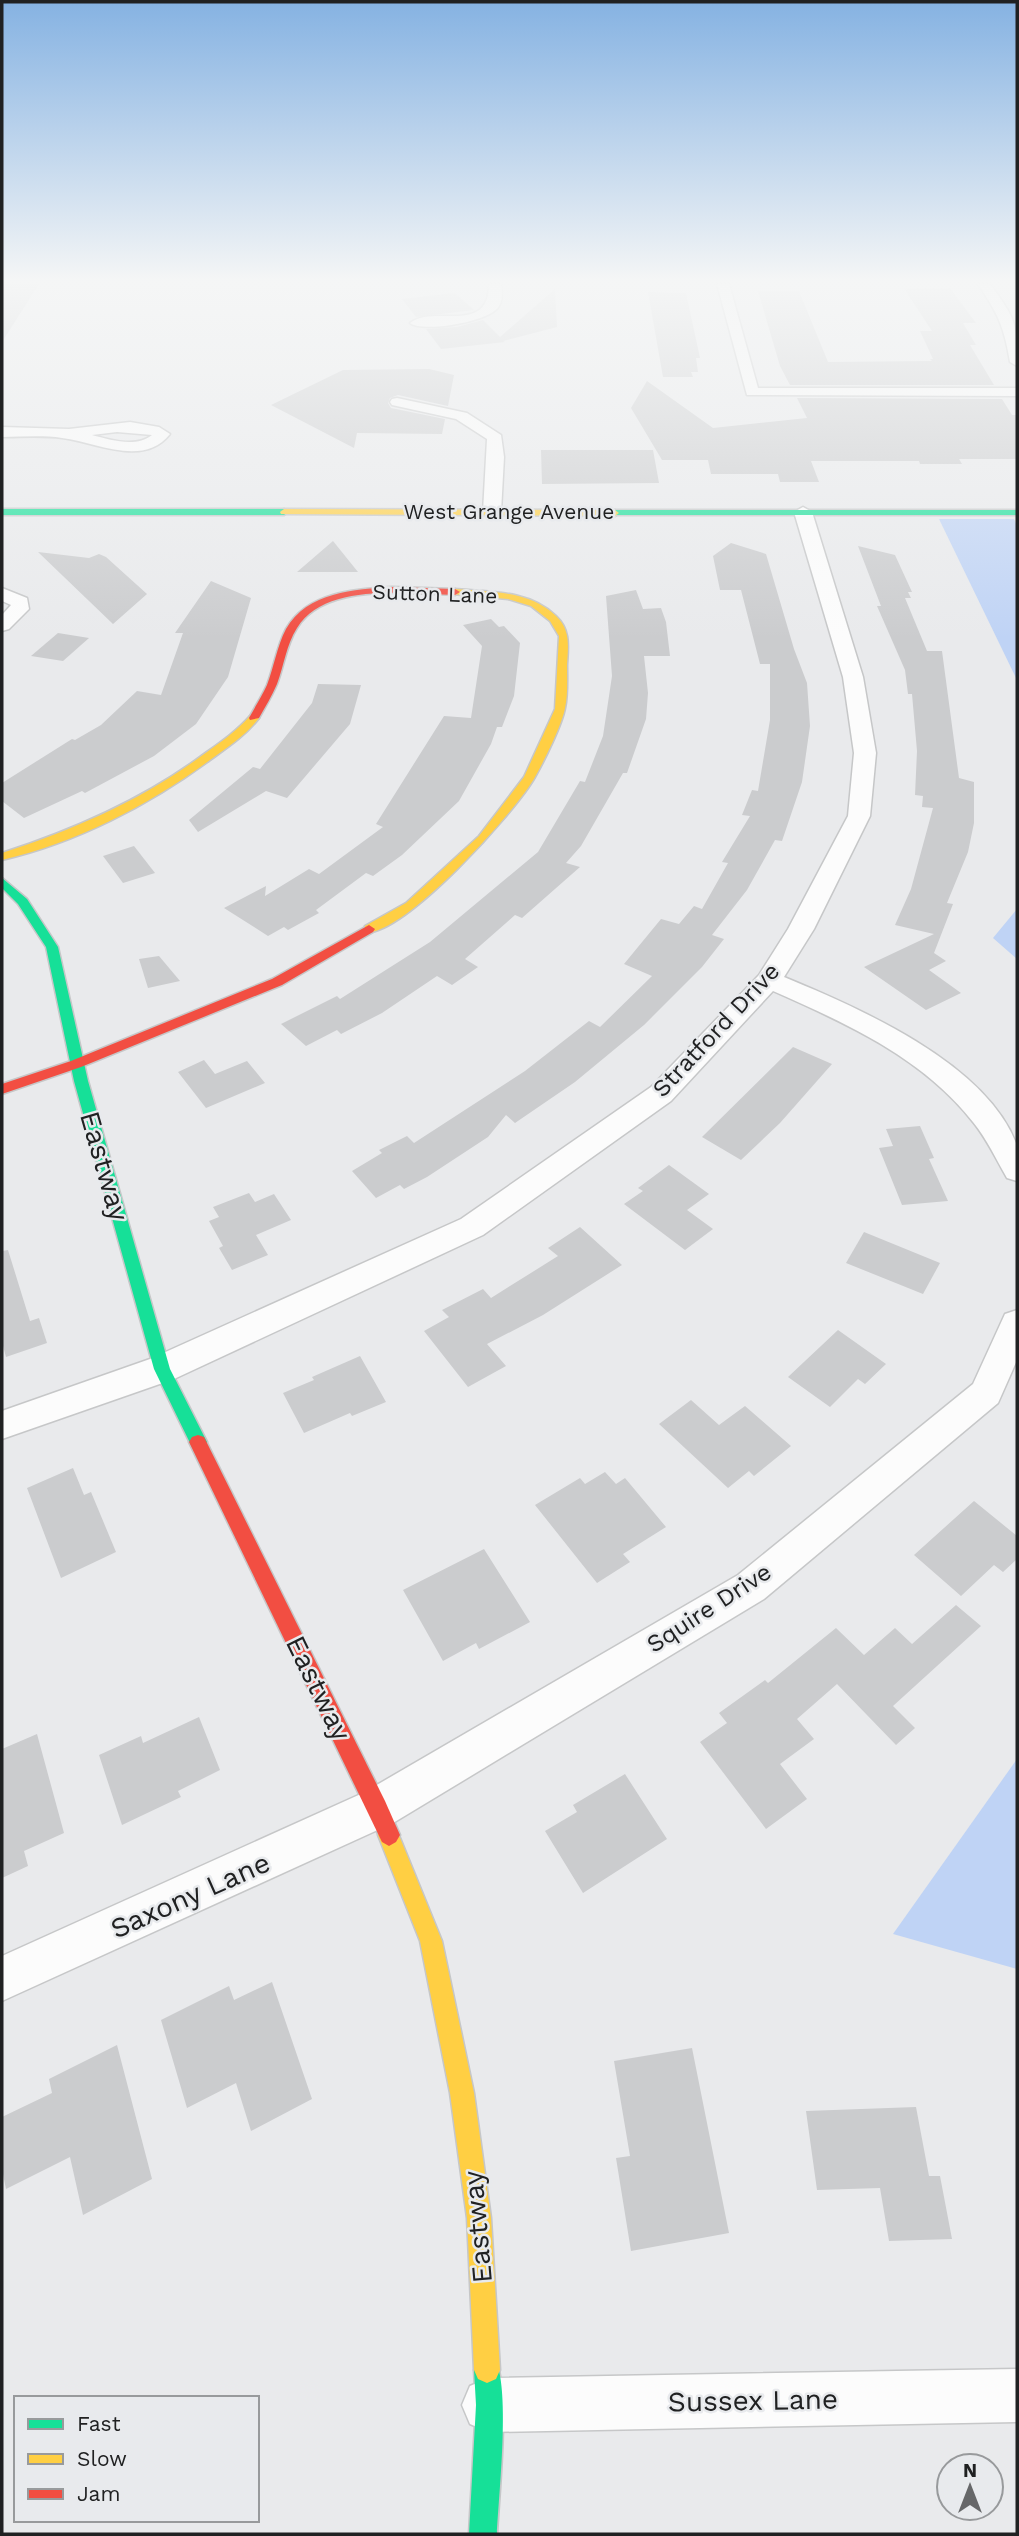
<svg xmlns="http://www.w3.org/2000/svg" width="1019" height="2536" font-family="'Work Sans',sans-serif">
  <style>
    .green { fill: #bfd3f5 }
    .building { fill: #cbccce }
    .lines { fill: none; stroke-linecap: round; stroke-linejoin: round }
    .street-casing { stroke: #c6c7c8; stroke-width: 3 }
    .fast-casing { stroke: #c6c7c8; stroke-width: 3 }
    .slow-casing { stroke: #c6c7c8; stroke-width: 3 }
    .jam-casing { stroke: #c6c7c8; stroke-width: 3 }
    .street { fill: #fcfcfc; fill-rule: evenodd }
    .fast { fill: #16e098; fill-rule: evenodd }
    .slow { fill: #ffcf43; fill-rule: evenodd }
    .jam { fill: #f24e42; fill-rule: evenodd }
    .labels { text-anchor: middle; stroke-width: 5; stroke-linejoin: round; paint-order: stroke }
    .far-street-label { font-size: 21px; fill: #202122; stroke: #e8eaed }
    .street-label { font-size: 24px; fill: #202122; stroke: #e8eaed }
    .near-street-label { font-size: 28px; fill: #202122; stroke: #e8eaed }
  </style>
  <rect width="100%" height="100%" fill="#e9eaec"/>
  <g class="green">
    <path d="M1014 519 1017 526V680L939 519Z"/>
    <path d="M1017 909V959L993 938Z"/>
    <path d="M1017 1759V1969L893 1934Z"/>
  </g>
  <g class="building">
    <path d="M2 284H39L2 342Z"/>
    <path d="M912 288H950L976 323H963L976 345H970L994 385H790L780 366 758 291H799L828 362 932 361 930 359H933L920 331H932L905 290Z"/>
    <path d="M555 289 557 327 503 341 505 342 441 349 426 329 457 327 483 320 500 337Z"/>
    <path d="M648 292 686 293 700 358H696L698 372H691L693 377H663Z"/>
    <path d="M455 293 474 310 416 317 402 299Z"/>
    <path d="M429 369 454 375 448 406 398 395 390 398 388 403 391 408 445 419 442 434 357 433 354 448 271 405 343 370Z"/>
    <path d="M647 381 713 428 807 418 797 398 1002 399 1012 415H1017V459H959L962 464H920L919 461H811L819 482H780L778 474H711L708 460H662L631 408Z"/>
    <path d="M541 450H653L659 483 542 484Z"/>
    <path d="M333 541 358 572H297Z"/>
    <path d="M731 543 766 554 794 649 807 683 810 726 802 782 782 841 775 840 747 890 712 935 724 939 702 967 644 1025 575 1082 515 1123 506 1115 488 1137 427 1177 404 1189 400 1185 376 1198 352 1171 382 1153 379 1150 407 1136 414 1143 525 1071 589 1021 600 1027 652 976 624 964 661 919 679 924 694 906 702 909 728 863 722 862 750 816 742 815 752 790 758 791 770 720V664H760L741 590H720L713 556Z"/>
    <path d="M858 546 895 555 912 592H908L911 598H905L927 651H942L959 778 974 782V823L968 852 947 903 953 904 934 953 946 961 929 970 961 993 926 1010 864 967 934 934 895 925 911 889 933 808 922 807 923 796 915 795 917 751 912 694H908L905 670 877 606H881Z"/>
    <path d="M38 552 89 558 99 554 106 557 147 594 113 624Z"/>
    <path d="M211 581 251 598 228 677 196 724 154 756 85 793 82 791 24 818 2 801V783L72 739 75 740 101 725 137 691 161 695 183 633H175Z"/>
    <path d="M636 590 643 609 661 608 666 622 670 656H644L648 693 646 719 627 773H623L581 846 566 863 580 867 522 918 515 915 465 959 478 967 452 985 437 976 382 1013 341 1034 337 1030 306 1046 281 1024 337 996 340 999 430 942 538 852 580 781 585 782 603 736 612 676 606 596Z"/>
    <path d="M491 619 499 627 504 626 520 643 514 696 502 727H497L491 744 459 801 402 855 373 876 366 873 316 910 319 913 288 930 284 927 268 936 224 908 266 886 265 896 309 869 319 874 383 827 376 824 444 716 471 718 482 646 463 625Z"/>
    <path d="M58 633 89 638 63 661 31 656Z"/>
    <path d="M318 684 361 685 350 724 287 798 266 791 198 832 189 820 253 767 260 769 312 703Z"/>
    <path d="M134 846 155 873 123 883 103 856Z"/>
    <path d="M159 956 180 981 148 988 139 959Z"/>
    <path d="M793 1047 832 1064 780 1123 741 1160 702 1137Z"/>
    <path d="M204 1060 215 1074 247 1061 265 1083 206 1108 178 1072Z"/>
    <path d="M920 1126 934 1158 929 1159 948 1201 902 1205 879 1148 893 1146 886 1129Z"/>
    <path d="M669 1165 709 1194 687 1210 713 1229 685 1250 624 1204 643 1191 638 1188Z"/>
    <path d="M249 1193 255 1202 274 1194 291 1220 256 1235 268 1255 232 1270 219 1248 223 1246 209 1221 219 1217 213 1207Z"/>
    <path d="M580 1227 622 1265 543 1315 487 1344 506 1366 468 1387 424 1331 449 1317 442 1310 483 1289 491 1298 558 1256 548 1248Z"/>
    <path d="M864 1232 940 1263 923 1294 846 1263Z"/>
    <path d="M8 1250 30 1321 39 1318 47 1343 6 1357 2 1342V1251Z"/>
    <path d="M838 1330 886 1364 865 1384 858 1379 830 1407 788 1377Z"/>
    <path d="M360 1356 386 1402 352 1416 350 1413 304 1433 283 1393 314 1380 312 1377Z"/>
    <path d="M691 1400 719 1425 745 1406 791 1446 754 1476 749 1471 728 1488 659 1424Z"/>
    <path d="M73 1468 84 1495 91 1492 116 1552 61 1578 27 1488Z"/>
    <path d="M605 1472 616 1484 625 1478 666 1527 623 1554 630 1562 597 1583 535 1505 580 1478 585 1484Z"/>
    <path d="M974 1501 1017 1536V1559L1003 1572 994 1565 961 1596 914 1555Z"/>
    <path d="M484 1549 530 1622 479 1649 476 1643 443 1661 403 1590Z"/>
    <path d="M956 1605 981 1626 893 1706 915 1728 896 1745 837 1684 797 1719 814 1739 780 1764 807 1799 766 1829 700 1742 727 1723 719 1713 765 1680 768 1683 836 1628 864 1655 895 1628 912 1644Z"/>
    <path d="M199 1717 220 1770 178 1791 181 1797 122 1825 99 1755 141 1736 143 1743Z"/>
    <path d="M37 1734 64 1833 24 1851 28 1866 2 1878V1749Z"/>
    <path d="M625 1774 667 1839 583 1893 545 1831 577 1812 573 1805Z"/>
    <path d="M272 1982 312 2099 251 2131 236 2083 187 2108 161 2020 229 1986 234 2000Z"/>
    <path d="M117 2045 152 2179 83 2215 70 2157 6 2189 2 2169V2117L52 2093 49 2079Z"/>
    <path d="M692 2048 729 2233 631 2251 616 2158 630 2156 614 2061Z"/>
    <path d="M916 2107 929 2176H940L952 2239 889 2241 880 2188 817 2190 806 2111Z"/>
  </g>
  <g class="lines">
    <defs>
      <g id="street">
        <path d="M489 284H501C502 291 503 300 499 306 491 322 422 333 410 323 434 304 489 336 489 284Z"/>
        <path d="M717 284H729L758 388H1017V396L747 395Z"/>
        <path d="M978 284H990C1016 320 1017 322 1017 366L1010 362C1004 326 998 314 978 284Z"/>
        <path d="M397 398 467 413 501 435 504 457 501 512 498 516 492 517 483 512 487 439 456 419 392 405 390 402 392 399Z"/>
        <path d="M130 422 159 427 170 434C143 468 96 442 62 438 42 435 22 437 2 437V427L69 429ZM117 432 152 435C136 448 111 440 92 435Z"/>
        <path d="M803 507 812 512 863 677 876 753 870 816 814 929 784 977C859 1008 984 1062 1016 1143 1019 1153 1017 1170 1017 1181L1007 1178C996 1159 987 1139 973 1122 923 1058 846 1023 773 991L671 1101 483 1235 174 1379 2 1439V1411L150 1359 461 1219 651 1087 759 975 788 929 848 816 854 753 843 677 794 512Z"/>
        <path d="M2 588 27 598 29 609 9 629 2 631V615L11 605 2 601Z"/>
        <path d="M1017 1310V1360L998 1403 764 1599 393 1823 2 2001V1956L363 1793 738 1575 973 1384 1005 1314Z"/>
        <path d="M1017 2369V2422L489 2432 470 2424 462 2405 470 2386 489 2378Z"/>
      </g>
      <g id="fast">
        <path d="M2 509H284L288 512 284 515H2Z"/>
        <path d="M615 510H1017V515H612V511Z"/>
        <path d="M2 878 27 899 58 947 88 1081 170 1369 207 1442 204 1447 198 1449 192 1447 154 1369 74 1081 46 947 18 904 2 888Z"/>
        <path d="M487 2357 496 2361C510 2394 499 2493 497 2534H469L476 2405 474 2370 478 2361Z"/>
      </g>
      <g id="slow">
        <path d="M284 509 615 510 619 513 615 516 281 514 280 512Z"/>
        <path d="M455 589C490 592 529 590 556 616 571 630 568 647 567 665 567 679 568 695 565 708 562 725 544 761 535 777 517 810 402 938 365 932V926L406 903 479 836 524 777 555 709 559 636 550 621 531 606 508 599 452 594V590Z"/>
        <path d="M250 716 259 718C246 735 228 747 210 760 149 805 76 843 2 860V853C73 830 140 801 200 757 218 744 236 732 250 716Z"/>
        <path d="M389 1824 396 1828 442 1941 474 2093 491 2218 500 2370 496 2379 487 2383 478 2379 474 2370 467 2218 450 2093 420 1941 378 1835 382 1828Z"/>
      </g>
      <g id="jam">
        <path d="M392 587 455 589 460 592 455 595C409 594 325 582 297 628 286 645 284 666 277 684 272 696 265 707 259 718L250 720 249 718C255 707 262 696 267 685 274 667 277 646 286 629 307 592 355 589 392 587Z"/>
        <path d="M369 925 375 929 373 932 282 985 81 1067 2 1094V1084L71 1061 272 979Z"/>
        <path d="M198 1435 204 1437 385 1801 400 1835 396 1842 389 1846 382 1842 189 1442 192 1437Z"/>
      </g>
    </defs>
    <use href="#street" class="street-casing"/>
    <use href="#fast" class="fast-casing"/>
    <use href="#slow" class="slow-casing"/>
    <use href="#jam" class="jam-casing"/>
    <use href="#street" class="street"/>
    <use href="#fast" class="fast"/>
    <use href="#slow" class="slow"/>
    <use href="#jam" class="jam"/>
  </g>
  <linearGradient id="sky" x2="0" y2="1"><stop stop-color="#85b2e2"/><stop offset="0.44" stop-color="#f5f6f6"/><stop offset="1" stop-color="#f5f6f6" stop-opacity="0"/></linearGradient>
  <rect width="1019" height="639" fill="url(#sky)"/>
  <g class="labels">
    <g class="far-street-label">
      <text x="509" y="519">West Grange Avenue</text>
      <text transform="translate(435 594) rotate(2)" y="7">Sutton Lane</text>
    </g>
    <g class="street-label">
      <text transform="translate(716 1030) rotate(-47)" y="8">Stratford Drive</text>
      <text transform="translate(709 1608) rotate(-33)" y="8">Squire Drive</text>
    </g>
    <g class="near-street-label">
      <text transform="translate(105 1166) rotate(74)" y="10">Eastway</text>
      <text transform="translate(319 1688) rotate(64)" y="10">Eastway</text>
      <text transform="translate(190 1895) rotate(-24)" y="10">Saxony Lane</text>
      <text transform="translate(477 2227) rotate(-95)" y="10">Eastway</text>
      <text transform="translate(753 2400) rotate(-1)" y="10">Sussex Lane</text>
    </g>
  </g>
  <rect width="1019" height="2536" fill="none" stroke="#202122" stroke-width="7"/>
  <rect x="14" y="2396" width="245" height="126" fill="#e8eaed" stroke="#989a9c" stroke-width="2"/>
  <rect x="28" y="2419" width="35" height="10" fill="#16e098" stroke="#989a9c" stroke-width="2"/>
  <text x="77" y="2431" font-size="21" fill="#202122">Fast</text>
  <rect x="28" y="2454" width="35" height="10" fill="#ffcf43" stroke="#989a9c" stroke-width="2"/>
  <text x="77" y="2466" font-size="21" fill="#202122">Slow</text>
  <rect x="28" y="2489" width="35" height="10" fill="#f24e42" stroke="#989a9c" stroke-width="2"/>
  <text x="77" y="2501" font-size="21" fill="#202122">Jam</text>
  <g transform="translate(970 2487)"><circle r="33" fill="#e8eaed" stroke="#989a9c" stroke-width="2"/>
  <path d="M0-5L12 26L0 18L-12 26Z" fill="#666769"/>
  <text y="-10" font-size="19" font-weight="bold" text-anchor="middle" fill="#202122">N</text>
  </g>
</svg>
